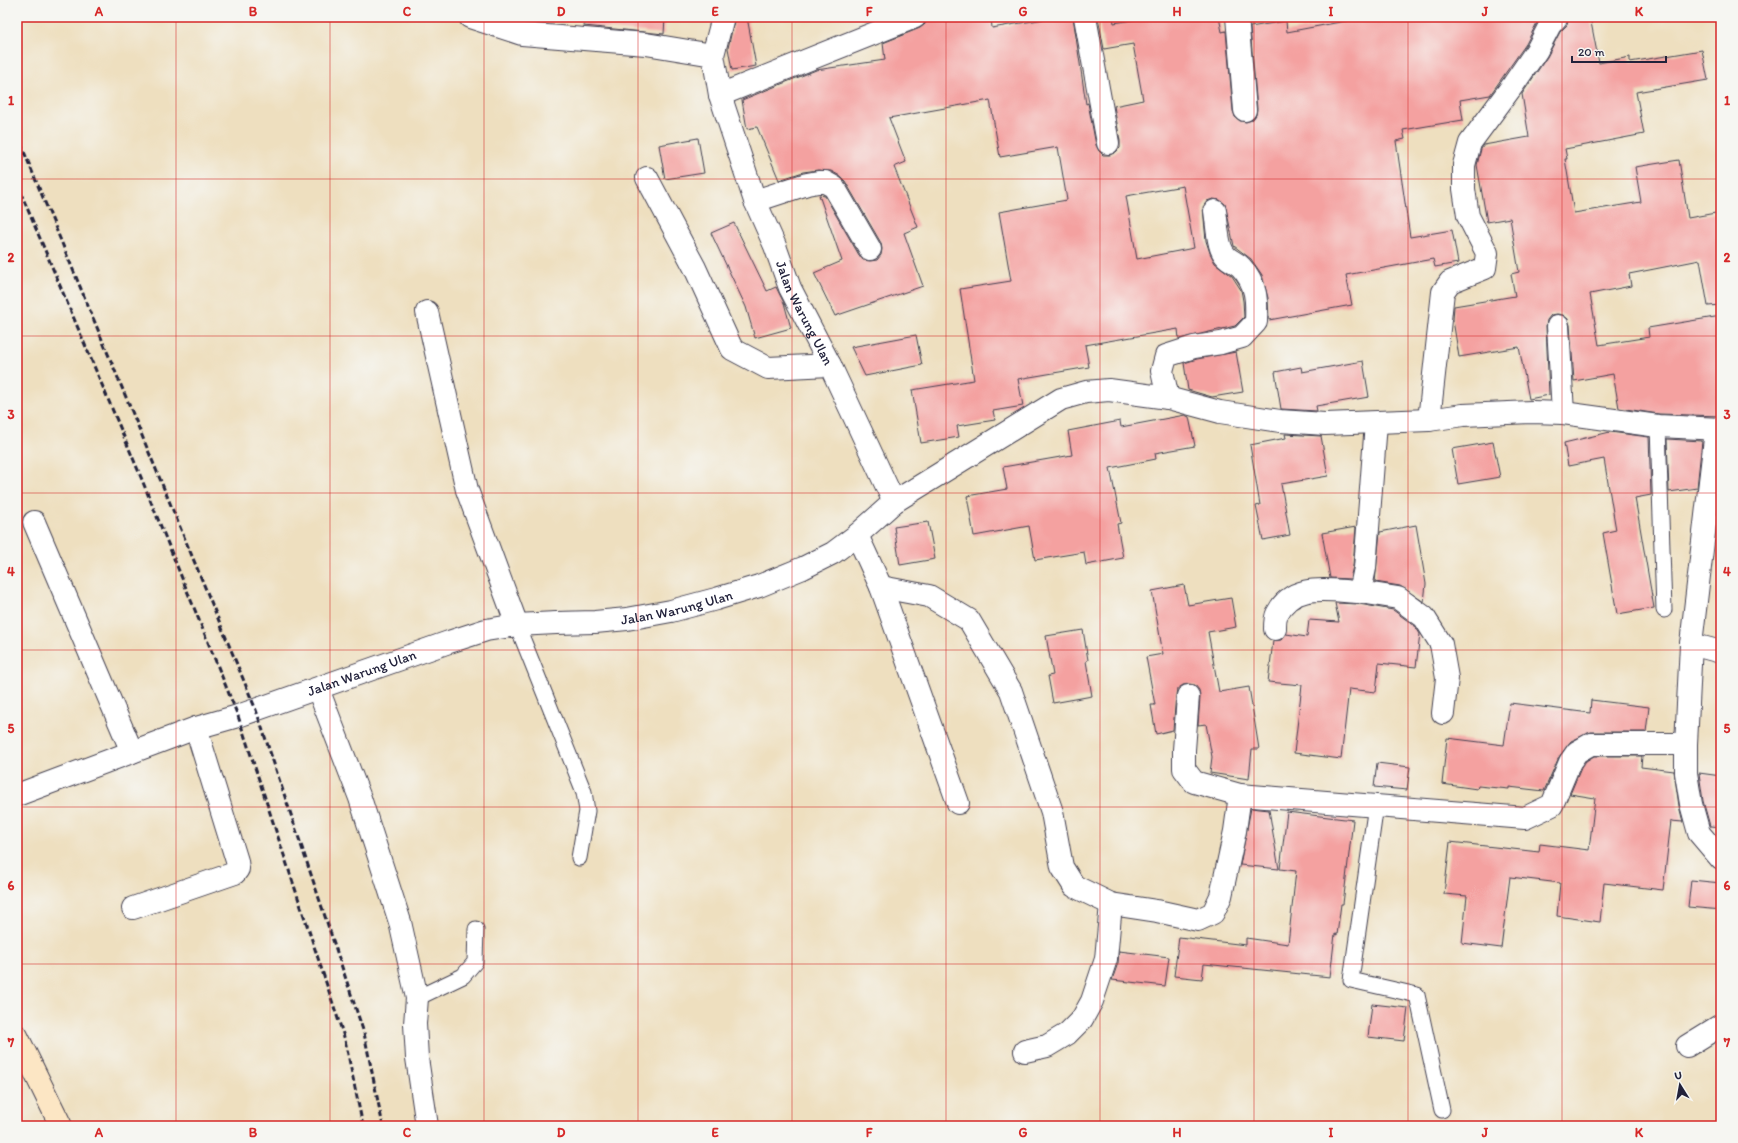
<svg xmlns="http://www.w3.org/2000/svg" width="1738" height="1143" font-family="Itim,sans-serif">
  <style>
    .building { fill: #f4a1a0; fill-rule: evenodd }
    .lines { fill: none; stroke-linecap: round; stroke-linejoin: round }
    .lane-casing { stroke: #413e4f; stroke-width: 17 }
    .street-casing { stroke: #413e4f; stroke-width: 24 }
    .secondary-casing { stroke: #413e4f; stroke-width: 24 }
    .lane { stroke: #fff; stroke-width: 15 }
    .street { stroke: #fff; stroke-width: 22 }
    .secondary { stroke: #fce6c4; stroke-width: 22 }
    .rail { stroke: #22223b; stroke-width: 3; stroke-dasharray: 6 3; stroke-linecap: butt }
    .grid { fill: none; stroke: #d62828; stroke-width: 1; stroke-opacity: 0.55 }
    .labels { text-anchor: middle; stroke-width: 3.5; stroke-linejoin: round; paint-order: stroke }
    .street-label { font-size: 14px; fill: #22223b; stroke: #f6f6f2 }
    .neatline { fill: none; stroke: #d62828; stroke-width: 1.5 }
    .grid-label { font-size: 13px; text-anchor: middle; font-weight: bold; fill: #d62828 }
  </style>
  <rect width="100%" height="100%" fill="#f6f6f2"/>
  <filter id="ink" filterUnits="userSpaceOnUse"><feTurbulence type="fractalNoise" baseFrequency=".025" numOctaves="2"/><feDisplacementMap in="SourceGraphic" scale="8" xChannelSelector="R" yChannelSelector="G"/><feConvolveMatrix kernelMatrix="1 2 1 2 8 2 1 2 1" color-interpolation-filters="sRGB"/></filter>
  <filter id="wash" filterUnits="userSpaceOnUse"><feTurbulence type="fractalNoise" baseFrequency=".012" numOctaves="4" result="noise"/><feDisplacementMap in="SourceGraphic" scale="16" xChannelSelector="R" yChannelSelector="G"/><feGaussianBlur stdDeviation="0.9" result="paint"/><feColorMatrix in="noise" values="0 0 0 0 0 0 0 0 0 0 0 0 0 0 0 0 0 1.4 0 .05"/><feComposite in="paint" operator="in"/></filter>
  <g filter="url(#wash)">
    <rect width="100%" height="100%" fill="#eedfbf"/>
    <g id="blocks">
      <g class="building">
        <path d="M585 17H665L664 34 584 26Z"/>
        <path d="M735 17H747L756 66 732 70 728 48Z"/>
        <path d="M927 17H991L992 28 1056 17H1073L1086 104 1088 103 1096 145 1099 151 1103 155H1110L1116 152 1120 148V141L1114 106 1143 100 1133 44 1104 49 1098 17H1113L1114 23 1150 17H1219L1222 32 1226 31 1233 111 1235 117 1240 121 1246 122 1252 120 1256 115 1257 109 1250 27 1286 21 1287 32 1367 17H1540L1526 44 1490 95 1460 100 1463 120 1403 130 1405 139 1396 141 1410 237 1452 230 1458 263 1435 267 1433 259 1346 275 1352 305 1269 320 1268 298 1262 275 1251 259 1234 246 1225 204 1220 200 1213 199 1207 201 1203 207 1206 241 1210 253 1215 263 1232 276 1241 290 1243 301 1244 317 1235 326 1179 339 1178 329 1085 345 1089 367 1018 379 1023 406 993 411 995 420 957 426 959 437 921 443 912 390 974 380 960 289 1011 281 999 212 1067 200 1058 147 1000 157 990 100 889 118 906 162 894 167 918 227 904 233 923 286 835 316 814 273 842 261 819 195 825 196 859 255 863 260 870 261 877 260 881 255 882 249 881 243 845 181 840 176 831 171 818 170 803 172 779 180 757 127 747 129 742 100 816 70 885 60 883 43 920 28 925 24ZM1183 186 1194 248 1137 259 1126 196Z"/>
        <path d="M1569 17H1590L1599 63 1630 57V62L1702 50 1708 80 1636 92 1644 134 1565 149 1567 159H1565L1574 213 1641 202 1635 167 1679 160 1688 218 1721 212V305L1708 306 1700 260 1629 274 1631 286 1590 294 1599 345 1649 337 1648 328 1721 316V416L1659 414 1619 408 1613 374 1574 381 1570 325 1568 319 1563 315 1557 314 1551 315 1547 320 1546 326 1549 395 1529 399 1519 347 1459 357 1453 320 1454 306 1515 296 1511 274 1519 272 1510 218 1487 222 1477 165 1481 149 1484 145 1529 137 1522 94 1547 57 1560 32 1567 25Z"/>
        <path d="M698 138 704 173 665 179 659 145Z"/>
        <path d="M734 223 767 291 776 287 784 303 791 328 755 338 746 307 711 233Z"/>
        <path d="M916 335 922 365 865 376 851 347Z"/>
        <path d="M1236 352 1243 392 1212 397 1188 390 1184 363 1197 359Z"/>
        <path d="M1363 361 1369 397 1316 406 1317 411 1281 409 1275 372 1301 367 1302 372Z"/>
        <path d="M1185 415 1189 417 1195 446 1155 453 1156 459 1110 468 1121 523 1117 524 1123 558 1086 565 1084 552 1035 560 1029 526 974 536 967 496 1007 489 1003 467 1072 455 1068 431 1120 421 1121 427Z"/>
        <path d="M1610 432 1649 437 1651 495 1635 498 1654 608 1617 614 1603 533 1616 530 1604 459 1568 466 1564 443Z"/>
        <path d="M1285 434 1321 436 1328 476 1281 484 1290 535 1263 540 1256 506 1260 505 1250 445 1286 438Z"/>
        <path d="M1667 439 1702 441 1697 488 1669 492Z"/>
        <path d="M1493 442 1500 477 1458 484 1452 449Z"/>
        <path d="M928 522 935 559 900 565 894 527Z"/>
        <path d="M1416 525 1426 584 1424 602 1400 586 1375 582 1380 532Z"/>
        <path d="M1356 527 1353 566 1350 579 1330 578 1322 533Z"/>
        <path d="M1184 585 1188 605 1231 598 1236 627 1208 632 1219 692 1249 687 1259 749H1252L1249 779 1210 773 1212 757 1206 724 1198 725 1200 697 1199 690 1195 685 1189 684 1183 685 1177 689 1176 695 1173 730 1156 734 1151 705H1155L1146 657 1163 654 1152 591Z"/>
        <path d="M1335 603 1359 604 1393 610 1415 626 1420 634 1416 667 1379 663 1376 692 1349 689 1341 759 1294 753 1302 685 1268 682 1273 641 1281 640 1286 634 1307 637 1309 620 1339 622Z"/>
        <path d="M1083 630 1088 660 1086 661 1092 696 1053 703 1048 676 1053 675 1046 636Z"/>
        <path d="M1591 700 1649 707 1646 732H1591L1571 741 1559 757 1544 791 1509 787V789L1478 786 1477 789 1442 784 1447 738 1504 745 1510 703 1590 713Z"/>
        <path d="M1594 756H1642L1641 767 1674 771 1679 806 1683 822 1671 821 1663 890 1604 883 1600 922 1557 916 1560 883 1510 877 1501 948 1462 943 1467 896 1444 894 1450 842 1539 852 1540 844 1589 850 1595 798 1570 794 1581 768 1586 761Z"/>
        <path d="M1377 763 1410 767 1407 790 1374 787Z"/>
        <path d="M1699 773 1721 776V827L1710 826 1703 801Z"/>
        <path d="M1251 808 1269 810 1279 869 1240 865Z"/>
        <path d="M1287 812 1353 820 1343 904H1341L1337 935 1335 934 1330 977 1204 964 1202 979 1174 976 1179 937 1246 945V938L1288 944 1296 871 1280 869Z"/>
        <path d="M1691 880 1721 883V910L1688 907Z"/>
        <path d="M1119 951 1169 957 1165 986 1112 980 1118 963Z"/>
        <path d="M1372 1004 1408 1008 1404 1041 1368 1037Z"/>
      </g>
    </g>
  </g>
  <g filter="url(#ink)">
    <use href="#blocks" fill-opacity="0" stroke="#413e4f" stroke-width="1"/>
    <g class="lines">
      <defs>
        <g id="lane">
          <path d="M1658 426 1664 610"/>
          <path d="M517 625 584 792 587 811 579 858"/>
          <path d="M1376 805 1351 980 1417 995 1442 1110"/>
          <path d="M417 998 463 976 475 962 476 929"/>
        </g>
        <g id="street">
          <path d="M470 17 522 34 646 44 713 55"/>
          <path id="s1" d="M723 17 713 55 716 72 720 95 755 201 775 246 790 288 830 365 894 502"/>
          <path d="M1085 17 1108 143"/>
          <path d="M1237 17 1245 110"/>
          <path d="M720 95 915 17"/>
          <path d="M647 178 695 268 732 349 768 368 830 365"/>
          <path d="M755 201 807 184 818 182H825L834 187 870 249"/>
          <path d="M427 312 467 490 517 625"/>
          <path d="M1558 326 1563 413"/>
          <path d="M1168 398 1162 371 1166 356 1194 347 1221 343 1242 337 1256 322C1257 301 1257 284 1241 267 1234 260 1226 261 1221 248 1217 237 1217 223 1215 211"/>
          <path d="M1429 420 1443 292 1450 282 1485 268 1487 253 1468 216 1464 189V165L1470 143 1513 85 1537 50 1550 25 1557 17"/>
          <path d="M34 522 132 752"/>
          <path d="M857 535 881 587 958 803"/>
          <path d="M881 587 929 596 969 620 1011 691 1052 812 1062 867 1074 886 1111 904"/>
          <path d="M1360 592 1398 598 1424 617 1441 644 1447 678 1443 713"/>
          <path d="M1275 629C1275 625 1275 618 1277 614 1293 581 1330 591 1360 592L1365 568 1376 423"/>
          <path d="M1691 644 1721 652"/>
          <path d="M318 689 360 798 400 922 417 998 415 1024 417 1058 427 1126"/>
          <path d="M1188 696 1184 750V769L1194 782 1240 795"/>
          <path d="M1686 744V773L1691 804 1699 833 1721 859"/>
          <path id="s2" d="M17 795 196 728 238 716 449 642 486 630 517 625 556 623 595 622 627 619 671 611 716 599 759 586 803 568 833 553 857 535 894 502 1061 399 1086 392 1109 390 1168 398 1220 412 1280 421 1325 424 1429 420 1463 415 1532 412 1563 413 1658 426 1721 429"/>
          <path d="M133 908 235 873 238 869 237 861 196 728"/>
          <path d="M1687 1046 1721 1025"/>
          <path d="M1025 1051 1047 1046 1067 1034 1082 1019 1092 1001 1106 959 1111 904 1157 911 1198 920 1213 913 1221 896 1235 831 1240 795 1525 818 1552 805 1570 762 1577 752 1591 744H1686L1691 644 1716 430"/>
        </g>
        <path id="secondary" d="M17 1036 61 1126"/>
      </defs>
      <use href="#lane" class="lane-casing"/>
      <use href="#street" class="street-casing"/>
      <use href="#secondary" class="secondary-casing"/>
      <use href="#lane" class="lane"/>
      <use href="#street" class="street"/>
      <use href="#secondary" class="secondary"/>
      <g class="rail">
        <path d="M17 135 256 710 364 1033 383 1126"/>
        <path d="M17 184 138 470 238 716 345 1040 363 1126"/>
      </g>
    </g>
  </g>
  <path class="grid" d="M176 17V1126M330 17V1126M484 17V1126M638 17V1126M792 17V1126M946 17V1126M1100 17V1126M1254 17V1126M1408 17V1126M1562 17V1126M17 179H1721M17 336H1721M17 493H1721M17 650H1721M17 807H1721M17 964H1721"/>
  <g class="labels">
    <g class="street-label">
      <text dy="5" stroke="none"><textPath href="#s1" startOffset="314">Jalan Warung Ulan</textPath></text>
      <text dy="5" stroke="none"><textPath href="#s2" startOffset="690">Jalan Warung Ulan</textPath></text>
      <text dy="5" stroke="none"><textPath href="#s2" startOffset="366">Jalan Warung Ulan</textPath></text>
    </g>
  </g>
  <rect width="1738" height="1143" fill="none" stroke="#f6f6f2" stroke-width="44"/>
  <g transform="translate(1680 1085) rotate(349)" stroke="#f6f6f2" stroke-width="3" paint-order="stroke">
  <path d="M0-3L7 15L0 10L-7 15Z" fill="#22223b"/>
  <text y="-6" font-size="11" font-weight="bold" text-anchor="middle" fill="#22223b">U</text>
  </g>
  <path d="M1572 56v6h94v-6" fill="none" stroke="#22223b" stroke-width="2"/>
  <text x="1578" y="56" font-size="12" fill="#22223b" stroke="#f6f6f2" stroke-width="3" paint-order="stroke">20 m</text>
  <rect x="22" y="22" width="1694" height="1099" class="neatline"/>
  <g class="grid-label">
    <text x="99" y="16">A</text>
    <text x="253" y="16">B</text>
    <text x="407" y="16">C</text>
    <text x="561" y="16">D</text>
    <text x="715" y="16">E</text>
    <text x="869" y="16">F</text>
    <text x="1023" y="16">G</text>
    <text x="1177" y="16">H</text>
    <text x="1331" y="16">I</text>
    <text x="1485" y="16">J</text>
    <text x="1639" y="16">K</text>
    <text x="11" y="105">1</text>
    <text x="1727" y="105">1</text>
    <text x="11" y="262">2</text>
    <text x="1727" y="262">2</text>
    <text x="11" y="419">3</text>
    <text x="1727" y="419">3</text>
    <text x="11" y="576">4</text>
    <text x="1727" y="576">4</text>
    <text x="11" y="733">5</text>
    <text x="1727" y="733">5</text>
    <text x="11" y="890">6</text>
    <text x="1727" y="890">6</text>
    <text x="11" y="1047">7</text>
    <text x="1727" y="1047">7</text>
    <text x="99" y="1137">A</text>
    <text x="253" y="1137">B</text>
    <text x="407" y="1137">C</text>
    <text x="561" y="1137">D</text>
    <text x="715" y="1137">E</text>
    <text x="869" y="1137">F</text>
    <text x="1023" y="1137">G</text>
    <text x="1177" y="1137">H</text>
    <text x="1331" y="1137">I</text>
    <text x="1485" y="1137">J</text>
    <text x="1639" y="1137">K</text>
  </g>
</svg>
